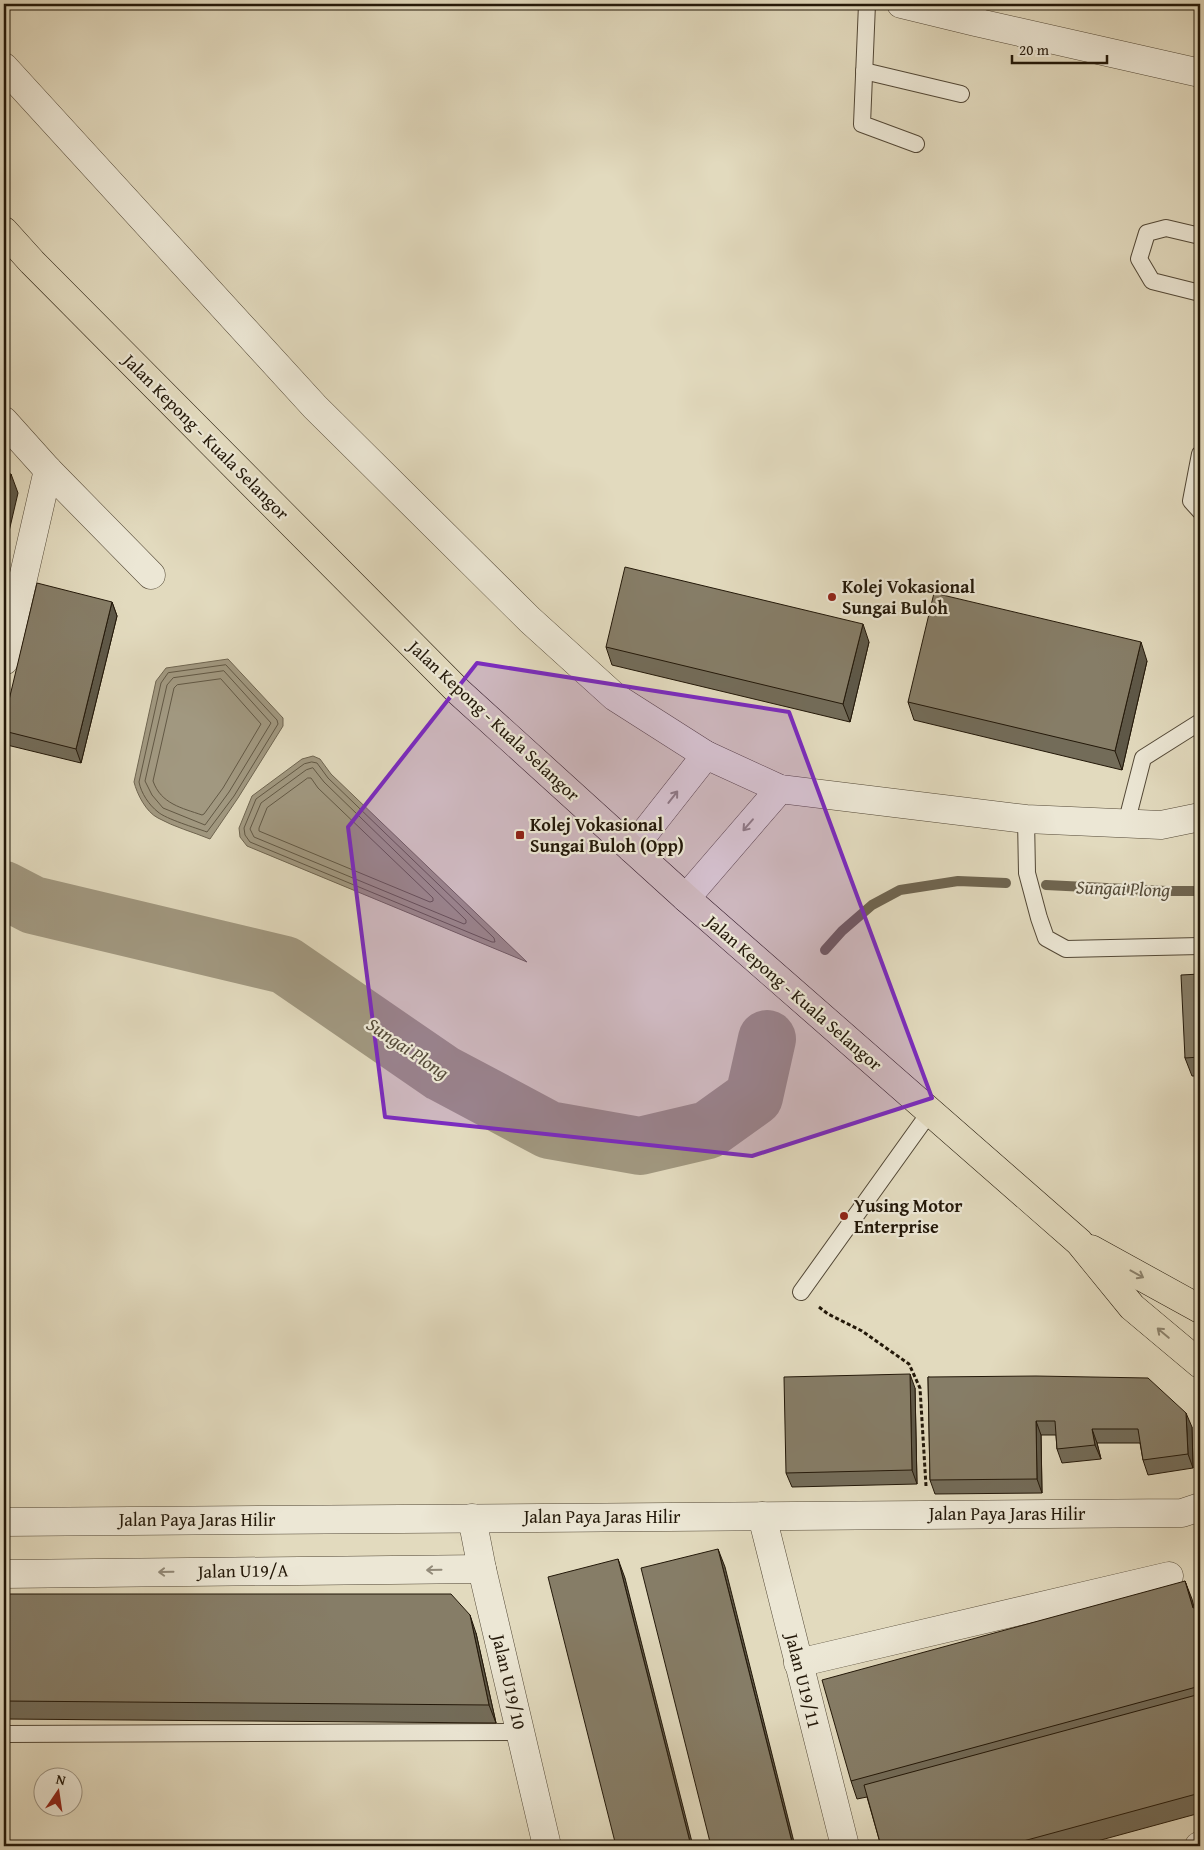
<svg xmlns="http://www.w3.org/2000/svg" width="1204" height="1850" font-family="'Gentium Book Plus',serif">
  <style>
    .water { fill: #a19880; stroke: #6f6550 }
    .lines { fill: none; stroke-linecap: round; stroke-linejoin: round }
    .shore { stroke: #625844; stroke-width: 1 }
    .stream { stroke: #6f6550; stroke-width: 10 }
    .river { stroke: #a19880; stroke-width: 58 }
    .service-casing { stroke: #534836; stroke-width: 18 }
    .minor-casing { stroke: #534836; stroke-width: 29 }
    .tertiary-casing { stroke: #534836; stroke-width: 29 }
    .trunk-casing { stroke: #231809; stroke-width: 29 }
    .path { stroke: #231809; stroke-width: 3; stroke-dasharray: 4 2.5; stroke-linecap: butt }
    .service { stroke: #ece7d5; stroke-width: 16 }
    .minor { stroke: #ece7d5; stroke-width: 28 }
    .tertiary { stroke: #ece7d5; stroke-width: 28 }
    .trunk { stroke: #e2dabe; stroke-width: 28 }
    .wall { fill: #736c59; stroke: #231809 }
    .shaded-wall { fill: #5e5848; stroke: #231809 }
    .building { fill: #867d67; stroke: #231809 }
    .oneway { stroke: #928a79 }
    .oneway2 { stroke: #8c836d }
    .marked { fill: #7b2cbf; fill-opacity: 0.2; stroke: #7b2cbf; stroke-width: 4; stroke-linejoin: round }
    .poi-dot { fill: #8f2418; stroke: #ece7d5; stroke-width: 2 }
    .labels { text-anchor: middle; stroke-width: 4.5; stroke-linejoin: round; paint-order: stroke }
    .street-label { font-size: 18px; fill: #231809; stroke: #ece7d5 }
    .poi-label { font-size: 18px; font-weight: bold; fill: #231809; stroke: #ece7d5; text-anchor: start }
    .water-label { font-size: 19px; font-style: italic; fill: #554b39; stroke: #ece7d5 }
  </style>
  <rect width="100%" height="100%" fill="#e2dabe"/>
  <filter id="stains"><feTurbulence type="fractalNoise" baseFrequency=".004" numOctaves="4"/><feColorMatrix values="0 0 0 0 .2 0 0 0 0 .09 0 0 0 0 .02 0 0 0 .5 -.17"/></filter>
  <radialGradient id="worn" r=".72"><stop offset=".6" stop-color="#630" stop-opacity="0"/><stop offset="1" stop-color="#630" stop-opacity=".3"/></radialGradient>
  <g class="water">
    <path d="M228 659 283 718V726L238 798 210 839C193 832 174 827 158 818 146 812 137 794 134 782L156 681 166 668Z"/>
    <path d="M313 756 320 759 331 774 527 962 247 846 240 837 239 828 252 796 302 759Z"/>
  </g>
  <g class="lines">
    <g class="shore">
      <path d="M226 665 277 720 278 724 234 796 207 832C196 828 166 819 158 812 149 805 141 793 139 782L161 683 168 673Z"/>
      <path d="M224 671 271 723 229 792 205 825 163 808 152 795 145 781 167 685 173 678Z"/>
      <path d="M221 679 261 724 223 788 204 814 202 815C182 808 161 804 153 781L174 688 177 685Z"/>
      <path d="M312 762 317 763 328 778 494 938 495 942H492L250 842 245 835 244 828 256 799 304 764Z"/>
      <path d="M313 768 324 782 466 920V923L464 924 254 837 250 829 261 803 306 770Z"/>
      <path d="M308 778H311L318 788 433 898V901L430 902 259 831V828L267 808Z"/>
    </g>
    <g class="stream">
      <path d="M1046 885 1167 891H1200"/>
      <path d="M825 950 842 931 872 905 900 890 958 881 1006 883"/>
    </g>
    <path class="river" d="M4 890 33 905 285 965 442 1073 549 1130 640 1146 708 1130 754 1097 767 1039"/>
    <defs>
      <g id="service">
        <path d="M867 4 862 124 916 144"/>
        <path d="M975 22 979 4"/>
        <path d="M864 71 961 94"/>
        <path d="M1200 236 1166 228 1147 233 1139 259 1152 281 1200 293"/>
        <path d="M1200 454 1191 501 1200 511"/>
        <path d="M1026 819 1027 873 1039 918 1046 938 1066 949 1200 946"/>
        <path d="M1126 824 1143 758 1200 722"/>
        <path d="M801 1292 930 1112"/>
        <path d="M4 1734 520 1732"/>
      </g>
      <g id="minor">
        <path d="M901 4 975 22 1200 73"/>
        <path d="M4 67 315 407 530 620 615 697 706 755 780 789 1026 819 1161 825 1200 817"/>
        <path d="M4 421 48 470 151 575"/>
        <path d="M4 661 48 470"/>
        <path d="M632 849 706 755"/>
        <path d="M686 898 780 789"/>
        <path d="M762 1516 845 1846"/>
        <path d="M472 1518 482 1569 547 1846"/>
        <path d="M4 1574 482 1569"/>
        <path d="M798 1663 1169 1576"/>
        <path d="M1199 1846H1200"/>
      </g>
      <path id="tertiary" d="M4 1522 1182 1513 1200 1507"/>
      <g id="trunk">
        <path d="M4 231 32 262 459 692 686 898 1079 1242 1132 1307 1200 1364"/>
        <path d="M1091 1249 1200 1309"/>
      </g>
    </defs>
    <use href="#service" class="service-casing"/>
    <use href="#minor" class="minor-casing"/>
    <use href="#tertiary" class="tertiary-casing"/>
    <use href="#trunk" class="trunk-casing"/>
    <path class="path" d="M819 1307 828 1314 862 1331 909 1364 920 1388 926 1486"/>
    <use href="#service" class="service"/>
    <use href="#minor" class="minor"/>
    <use href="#tertiary" class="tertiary"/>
    <use href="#trunk" class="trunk"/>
  </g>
  <g class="wall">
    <path d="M112 602 117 616 81 763 7 745 4 737V721Z"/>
    <path d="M869 642 850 722 612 665 606 647Z"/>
    <path d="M1147 661 1122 770 914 720 908 702Z"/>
    <path d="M1200 974V1076H1192L1185 1058Z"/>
    <path d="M928 1377 1192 1427 1193 1468 1148 1475 1143 1460 1140 1443H1097L1101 1459 1062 1463 1057 1449 1056 1435H1041L1042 1493 935 1494 930 1480Z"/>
    <path d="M915 1388 917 1484 792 1487 786 1473Z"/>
    <path d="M1185 1581 1194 1608 1200 1606V1813L1079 1846H881L867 1797 857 1799 851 1781Z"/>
    <path d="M4 1594 476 1633 496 1723 4 1719Z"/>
  </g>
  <g class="shaded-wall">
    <path d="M11 474 18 493 4 553V506Z"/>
    <path d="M112 602 117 616 81 763 76 749Z"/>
    <path d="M863 624 869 642 850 722 843 704Z"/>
    <path d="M1141 642 1147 661 1122 770 1115 751Z"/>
    <path d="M910 1374 915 1388 917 1484 912 1470Z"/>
    <path d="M1186 1413 1192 1427 1193 1468 1188 1454Z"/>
    <path d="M1036 1421 1041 1435 1042 1493 1037 1479Z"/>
    <path d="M1092 1429 1097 1443 1101 1459 1095 1445Z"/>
    <path d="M718 1549 725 1567 795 1846H793Z"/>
    <path d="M618 1559 625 1578 693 1846H691Z"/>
    <path d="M1185 1581 1192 1599 1199 1627 1193 1608Z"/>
    <path d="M470 1615 476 1633 496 1723 489 1705Z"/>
  </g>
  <g class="building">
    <path d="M4 473 11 474 4 506Z"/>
    <path d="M625 567 863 624 843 704 606 647Z"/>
    <path d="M37 583 112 602 76 749 4 731V721Z"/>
    <path d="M934 593 1141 642 1115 751 908 702Z"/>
    <path d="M1200 974V1057L1185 1058 1181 975Z"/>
    <path d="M910 1374 912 1470 786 1473 784 1377Z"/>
    <path d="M1036 1376 1148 1378 1186 1413 1188 1454 1143 1460 1138 1429H1092L1095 1445 1057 1449 1055 1421H1036L1037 1479 930 1480 928 1377Z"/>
    <path d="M718 1549 793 1846H711L641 1568Z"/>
    <path d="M618 1559 691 1846H616L548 1577Z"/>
    <path d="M1185 1581 1193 1608 1200 1606V1686L851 1781 822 1680Z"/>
    <path d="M4 1594H451L470 1615 489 1705 4 1701Z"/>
    <path d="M1200 1694V1793L1005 1846H881L864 1785Z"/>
  </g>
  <defs><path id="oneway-shaft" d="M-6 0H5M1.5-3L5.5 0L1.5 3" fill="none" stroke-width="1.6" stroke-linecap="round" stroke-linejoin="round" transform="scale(1.25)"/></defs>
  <g class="oneway">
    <use href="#oneway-shaft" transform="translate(673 797) rotate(-52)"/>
    <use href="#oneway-shaft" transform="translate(748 825) rotate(131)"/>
    <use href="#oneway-shaft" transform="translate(434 1570) rotate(179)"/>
    <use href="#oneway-shaft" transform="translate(166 1572) rotate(179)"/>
  </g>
  <g class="oneway2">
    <use href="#oneway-shaft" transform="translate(1137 1274) rotate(29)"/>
    <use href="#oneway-shaft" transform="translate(1163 1333) rotate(-140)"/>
  </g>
  <path class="marked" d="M477 663 789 712 932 1098 752 1156 385 1117 348 827Z"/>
  <g class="poi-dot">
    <circle cx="832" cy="597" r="5"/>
    <rect x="515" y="830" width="10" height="10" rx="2.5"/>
    <circle cx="844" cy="1216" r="5"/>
  </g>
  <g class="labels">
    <g class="street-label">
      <text transform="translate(206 437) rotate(45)" y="6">Jalan Kepong - Kuala Selangor</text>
      <text transform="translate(494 721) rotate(43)" y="6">Jalan Kepong - Kuala Selangor</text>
      <text transform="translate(794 993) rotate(41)" y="6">Jalan Kepong - Kuala Selangor</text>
      <text x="1007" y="1520">Jalan Paya Jaras Hilir</text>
      <text x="602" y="1523">Jalan Paya Jaras Hilir</text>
      <text x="197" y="1526">Jalan Paya Jaras Hilir</text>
      <text transform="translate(243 1571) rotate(-1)" y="6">Jalan U19/A</text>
      <text transform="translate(803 1681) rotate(76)" y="6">Jalan U19/11</text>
      <text transform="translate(509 1682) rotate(77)" y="6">Jalan U19/10</text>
    </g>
    <g class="poi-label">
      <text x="842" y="593">Kolej Vokasional<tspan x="842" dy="21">Sungai Buloh</tspan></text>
      <text x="530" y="831">Kolej Vokasional<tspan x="530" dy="21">Sungai Buloh (Opp)</tspan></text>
      <text x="854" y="1212">Yusing Motor<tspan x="854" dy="21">Enterprise</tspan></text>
    </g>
    <g class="water-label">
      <text transform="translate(1123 888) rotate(2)" y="7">Sungai Plong</text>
      <text transform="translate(408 1048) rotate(34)" y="7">Sungai Plong</text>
    </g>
  </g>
  <rect width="1204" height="1850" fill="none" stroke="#e2dabe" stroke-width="20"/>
  <rect x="5" y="5" width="1194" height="1840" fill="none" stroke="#231809" stroke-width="2.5"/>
  <rect x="10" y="10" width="1184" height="1830" fill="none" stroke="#231809"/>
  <g transform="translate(58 1792) rotate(13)"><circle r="24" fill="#ece7d5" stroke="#9c9483"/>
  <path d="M0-4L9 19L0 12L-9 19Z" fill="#8f2418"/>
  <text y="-8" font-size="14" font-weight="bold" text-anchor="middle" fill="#231809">N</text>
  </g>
  <path d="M1012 55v8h95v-8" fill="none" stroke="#231809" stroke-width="2.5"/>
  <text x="1019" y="55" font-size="15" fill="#231809" stroke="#ece7d5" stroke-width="4" paint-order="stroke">20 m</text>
  <rect width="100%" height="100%" filter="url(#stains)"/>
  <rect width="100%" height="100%" fill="url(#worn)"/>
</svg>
